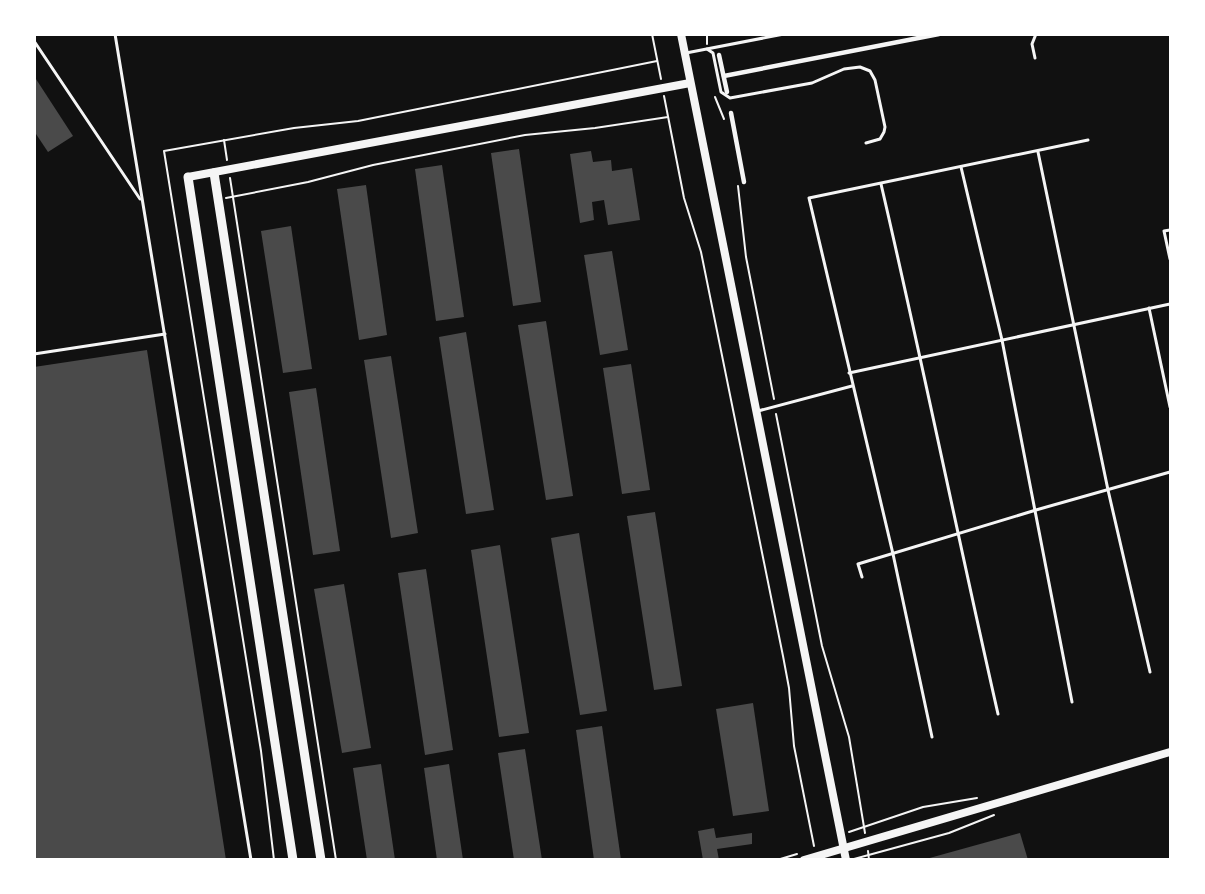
<svg xmlns="http://www.w3.org/2000/svg" width="1205" height="894" font-family="Roboto,sans-serif">
  <style>
    .building { fill: #4a4a4a }
    .lines { fill: none; stroke-linecap: round; stroke-linejoin: round }
    .path { stroke: #f5f5f5; stroke-width: 2 }
    .service { stroke: #f5f5f5; stroke-width: 3 }
    .pedestrian { stroke: #f5f5f5; stroke-width: 4.5 }
    .tertiary { stroke: #f5f5f5; stroke-width: 8 }
    .secondary { stroke: #f5f5f5; stroke-width: 8 }
    .primary { stroke: #f5f5f5; stroke-width: 9 }
  </style>
  <rect width="100%" height="100%" fill="#111"/>
  <g class="building">
    <path d="M34 76 73 136 48 152 34 131Z"/>
    <path d="M519 149 541 302 513 306 491 153Z"/>
    <path d="M591 151 593 162 611 160 612 171 632 168 640 220 608 225 604 200 592 202 594 220 580 223 570 154Z"/>
    <path d="M442 165 464 317 436 321 415 169Z"/>
    <path d="M366 185 387 335 359 340 337 189Z"/>
    <path d="M291 226 312 369 283 373 261 231Z"/>
    <path d="M612 251 628 350 600 355 584 255Z"/>
    <path d="M546 321 573 496 546 500 518 325Z"/>
    <path d="M466 332 494 510 466 514 439 337Z"/>
    <path d="M147 350 226 860H34V367Z"/>
    <path d="M391 356 418 533 391 538 364 360Z"/>
    <path d="M631 364 650 490 622 494 603 368Z"/>
    <path d="M316 388 340 551 313 555 289 392Z"/>
    <path d="M655 512 682 686 654 690 627 516Z"/>
    <path d="M579 533 607 711 580 715 551 538Z"/>
    <path d="M500 545 529 733 499 737 471 550Z"/>
    <path d="M426 569 453 750 425 755 398 573Z"/>
    <path d="M344 584 371 748 342 753 314 589Z"/>
    <path d="M753 703 769 811 733 816 716 709Z"/>
    <path d="M602 726 621 860H594L576 730Z"/>
    <path d="M525 749 542 860H514L498 753Z"/>
    <path d="M381 764 395 860H367L353 768Z"/>
    <path d="M449 764 463 860H437L424 768Z"/>
    <path d="M714 828 716 838 752 833V844L717 849 719 860H703L698 831Z"/>
    <path d="M1020 833 1028 860H926V859Z"/>
  </g>
  <g class="lines">
    <g class="path">
      <path d="M652 34 661 79"/>
      <path d="M707 44V34"/>
      <path d="M664 96 684 198 701 252 783 656 789 688 794 746 814 846"/>
      <path d="M715 97 724 119"/>
      <path d="M224 140 227 160"/>
      <path d="M230 178 336 860"/>
      <path d="M738 186 746 257 774 399"/>
      <path d="M226 198 308 182 373 165 525 135 595 128 668 117"/>
      <path d="M776 414 822 646 849 737 865 833"/>
      <path d="M849 832 923 807 977 798"/>
      <path d="M868 851 869 860"/>
      <path d="M854 859 949 833 994 815"/>
      <path d="M274 860 261 751 164 151 294 128 358 121 657 61"/>
      <path d="M777 860 797 854"/>
    </g>
    <g class="service">
      <path d="M115 34 251 860"/>
      <path d="M34 41 140 199"/>
      <path d="M707 49 713 53 721 92 730 98 812 83 844 69 860 67 870 71 875 80 885 127 884 132 880 139 866 143"/>
      <path d="M686 53 784 34"/>
      <path d="M1035 58 1032 44 1036 34"/>
      <path d="M1038 152 1108 490 1150 672"/>
      <path d="M961 167 1002 340 1072 702"/>
      <path d="M881 184C922 360 958 538 998 714"/>
      <path d="M1170 230 1164 231 1170 259"/>
      <path d="M1149 308 1170 407"/>
      <path d="M34 354 165 334"/>
      <path d="M849 373 1170 304"/>
      <path d="M758 411 852 386"/>
      <path d="M862 577 858 564 1036 510 1170 472"/>
      <path d="M932 737 893 554 809 198 1088 140"/>
    </g>
    <g class="pedestrian">
      <path d="M719 55 727 92"/>
      <path d="M724 76 939 34"/>
      <path d="M731 113 744 182"/>
    </g>
    <g class="tertiary">
      <path d="M681 34 846 860"/>
      <path d="M188 177 690 83"/>
    </g>
    <path class="secondary" d="M804 860 1170 752"/>
    <g class="primary">
      <path d="M214 173 321 860"/>
      <path d="M188 177 293 860"/>
    </g>
  </g>
  <rect width="1205" height="894" fill="none" stroke="#ffffff" stroke-width="72"/>
</svg>
